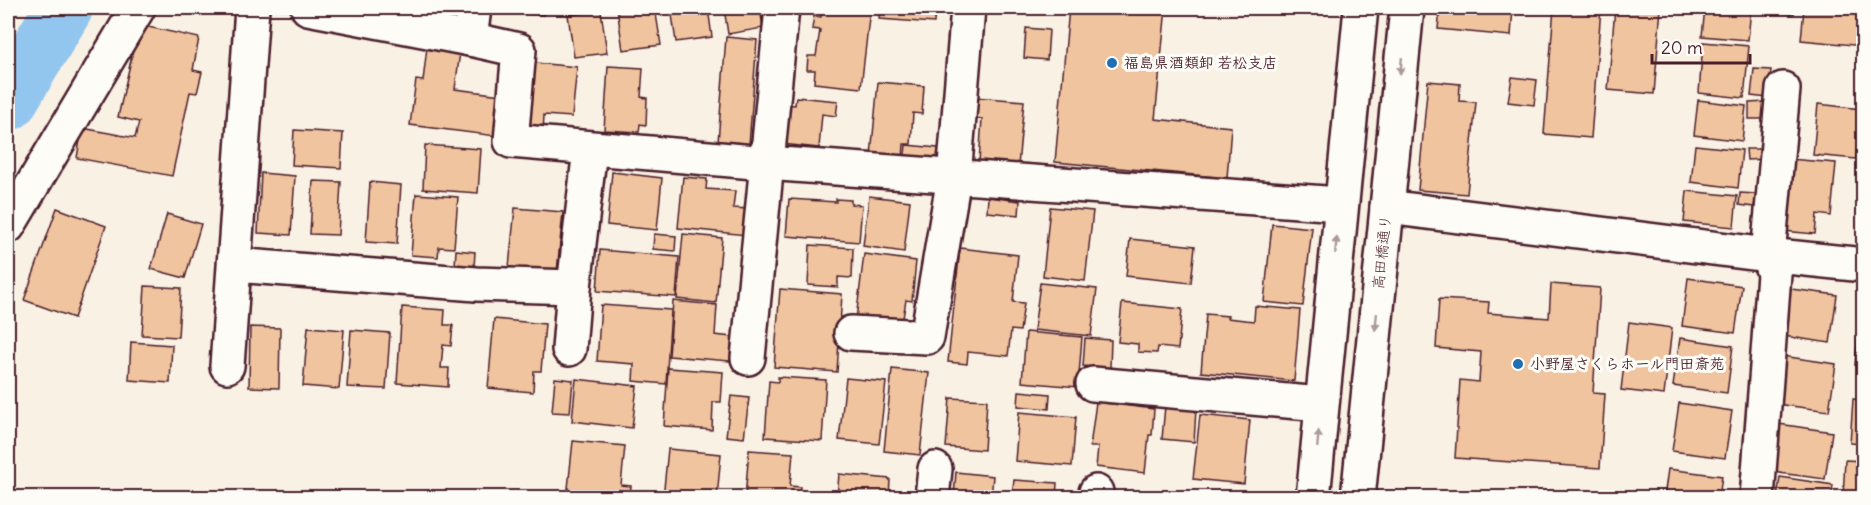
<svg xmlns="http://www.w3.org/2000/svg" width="1871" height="505" font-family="Delius,'Klee One',sans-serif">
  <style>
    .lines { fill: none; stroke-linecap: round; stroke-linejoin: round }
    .river { stroke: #92c6ef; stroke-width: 58 }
    .building { fill: #f0c49f; stroke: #4a1f2b; stroke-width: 1.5 }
    .minor-casing { stroke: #4a1f2b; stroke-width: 38 }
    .highway-casing { stroke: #4a1f2b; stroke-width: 38 }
    .minor { stroke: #fdfcf7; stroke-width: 33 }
    .highway { stroke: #fdfcf7; stroke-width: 33 }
    .oneway { fill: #ac999b }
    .poi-dot { fill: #1f6fb2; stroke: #fdfcf7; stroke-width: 2 }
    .labels { text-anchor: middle; stroke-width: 6; stroke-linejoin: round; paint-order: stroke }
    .poi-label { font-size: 15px; font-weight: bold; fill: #4a1f2b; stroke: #fdfcf7; text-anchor: start }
    .street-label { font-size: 15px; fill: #4a1f2b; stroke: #fdfcf7 }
  </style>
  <rect width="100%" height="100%" fill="#faf1e5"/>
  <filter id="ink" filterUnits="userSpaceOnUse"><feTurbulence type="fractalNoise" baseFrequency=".0167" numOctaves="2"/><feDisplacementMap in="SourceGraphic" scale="12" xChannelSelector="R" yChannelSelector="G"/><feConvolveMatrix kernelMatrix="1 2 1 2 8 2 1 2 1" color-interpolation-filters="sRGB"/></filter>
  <g filter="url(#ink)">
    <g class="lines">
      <path class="river" d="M8 102 64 8"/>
    </g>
    <g class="building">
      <path d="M400 8H444L442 19 400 10Z"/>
      <path d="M509 8H544V15L508 13Z"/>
      <path d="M617 8H655L661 45 623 50Z"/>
      <path d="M671 8H708L712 37 676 42Z"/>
      <path d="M724 8H760L763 28 728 34Z"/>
      <path d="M822 8 870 9 861 88 814 83 815 70H807L808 56H816L820 30 812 29 814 16 821 17Z"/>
      <path d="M880 8H935L934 23 879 19Z"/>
      <path d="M1069 8H1166L1155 119 1231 127 1227 178 1055 162Z"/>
      <path d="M1440 8H1513L1511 36 1438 29Z"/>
      <path d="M1554 8H1601L1591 138 1544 134Z"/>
      <path d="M1615 8H1661L1654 94 1608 90Z"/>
      <path d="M1705 8H1751L1748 40 1702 36Z"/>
      <path d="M1757 8H1794V14L1757 11Z"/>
      <path d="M1804 8H1864V46L1801 40Z"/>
      <path d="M601 11 607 53 574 57 568 15Z"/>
      <path d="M139 25 199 38 193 70 202 72 197 93 190 92 172 176 77 158 82 128 135 138 139 122 118 117Z"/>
      <path d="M1026 28 1049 30 1047 60 1024 58Z"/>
      <path d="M726 37 757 40 749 145 718 142Z"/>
      <path d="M1703 42 1749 46 1744 98 1699 93Z"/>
      <path d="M427 47 460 52 455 89 501 95 496 136 410 125 416 80 423 81Z"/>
      <path d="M525 62 577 67 572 117 544 115 543 133 519 131Z"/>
      <path d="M608 66 643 68 641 97 647 98 646 125 640 124 639 132 604 130Z"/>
      <path d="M1754 69 1771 70 1768 98 1751 96Z"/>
      <path d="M1512 77 1537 80 1534 105 1508 102Z"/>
      <path d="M1428 81 1460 84 1459 101 1476 102 1467 194 1418 190Z"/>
      <path d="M878 82 924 86 922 114 913 113 911 144H904L903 159 871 156Z"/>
      <path d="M796 97 838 101 836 116 822 114 819 148 782 144 786 104 795 105Z"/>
      <path d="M974 97 1024 101 1018 166 979 162 982 119 973 118Z"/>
      <path d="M1698 100 1746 106 1742 141 1694 135Z"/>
      <path d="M1766 102 1767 119H1749V103Z"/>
      <path d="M1818 104 1861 109 1856 159 1813 155Z"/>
      <path d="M294 130 343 133 341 168 292 165Z"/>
      <path d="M425 145 481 149 478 193 423 189Z"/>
      <path d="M906 145 938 148 936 167 904 164Z"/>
      <path d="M1695 145 1742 150 1738 188 1691 182Z"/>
      <path d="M1746 149H1763L1764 159 1747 160Z"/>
      <path d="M1789 159 1836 163 1831 216 1817 214 1815 234 1783 231Z"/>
      <path d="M612 172 662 178 657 230 607 225Z"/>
      <path d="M261 173 295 176 291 235 258 233Z"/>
      <path d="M683 177 707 179 706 189 735 191 733 208 749 209 747 235 678 228Z"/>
      <path d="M313 181 341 182 338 235 310 234Z"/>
      <path d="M370 182 401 185 397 244 366 242Z"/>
      <path d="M1687 191 1737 196 1734 227 1684 222Z"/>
      <path d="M1740 193 1756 194 1754 207 1739 205Z"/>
      <path d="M416 194 458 197 454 248 439 247 438 257 411 255Z"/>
      <path d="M869 196 910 201 904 252 863 246Z"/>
      <path d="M988 197 1020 201 1019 215 987 212Z"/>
      <path d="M789 199 836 202V199L851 200V204L862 205 859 242 786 236Z"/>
      <path d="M1050 207 1093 211 1085 281 1043 276Z"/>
      <path d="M57 208 106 226 74 318 24 300Z"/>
      <path d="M515 208 563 212 557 272 509 267Z"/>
      <path d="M167 214 201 224 185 278 151 269Z"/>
      <path d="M1272 224 1312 228 1303 306 1264 302Z"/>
      <path d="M654 234 676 236 675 251 653 249Z"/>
      <path d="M683 234 722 238 716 303 677 299Z"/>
      <path d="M1130 239 1195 246 1191 283 1126 276Z"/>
      <path d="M810 245 853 248 852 278 838 277V287L808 285Z"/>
      <path d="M960 248 1018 255 1013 302 1024 303 1020 331 1011 330 1008 356 968 352 967 364 948 362Z"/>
      <path d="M456 250 475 252 474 267 455 266Z"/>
      <path d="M600 250 679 257 676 297 597 291Z"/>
      <path d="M864 254 916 261 912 301 906 300 902 324 856 319Z"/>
      <path d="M1688 278 1742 286 1735 333 1682 326Z"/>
      <path d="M1040 283 1097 289 1091 336 1034 330Z"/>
      <path d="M1551 284 1600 288 1593 393 1605 394 1600 468 1455 458 1460 380 1479 382 1481 352 1436 348 1439 299 1489 302 1488 313 1549 318Z"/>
      <path d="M145 286 181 288 178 337 142 335Z"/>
      <path d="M1783 288 1837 295 1830 343 1777 335Z"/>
      <path d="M780 289 842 294 837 372 774 367Z"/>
      <path d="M1862 296H1864V366L1855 365Z"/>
      <path d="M673 301 717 305 715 335 732 337 730 361 669 356Z"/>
      <path d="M1122 303 1182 309 1178 349 1158 347 1157 353 1138 352V344L1118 342Z"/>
      <path d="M601 305 671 310 666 384 633 381 634 364 597 361Z"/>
      <path d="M1255 306 1300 310 1294 381 1201 372 1206 314 1228 316 1227 318 1254 321Z"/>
      <path d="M402 307 445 310 444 325H453L451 346 443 345 441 368H449L448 387 397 383Z"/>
      <path d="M494 319 545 324 541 371H534L533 392 488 388Z"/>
      <path d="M1629 322 1672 328 1664 395 1621 390Z"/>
      <path d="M250 327 280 328 279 388 249 387Z"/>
      <path d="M308 327 344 330 339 389 303 386Z"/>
      <path d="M351 330 390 333 386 389 347 387Z"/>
      <path d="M1026 332 1082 337 1078 387 1022 382Z"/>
      <path d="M1085 338 1111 340 1110 368 1083 366Z"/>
      <path d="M1680 338 1733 346 1727 393 1673 386Z"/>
      <path d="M131 342 172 345 170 383 129 380Z"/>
      <path d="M1782 356 1836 364 1829 411 1776 404Z"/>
      <path d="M668 368 723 372 721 402H713L712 430 664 426Z"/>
      <path d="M892 369 929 373 920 455 884 451Z"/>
      <path d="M778 377 826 380 822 441 765 437 769 381 778 382Z"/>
      <path d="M555 378 573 380 570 413 552 412Z"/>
      <path d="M846 378 886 382 879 444 839 440Z"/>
      <path d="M576 379 637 386 632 428 572 421Z"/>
      <path d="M1019 391 1050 394 1049 409 1018 406Z"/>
      <path d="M731 396 749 398 744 438 726 436Z"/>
      <path d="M950 398 987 400 984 450 946 447Z"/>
      <path d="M1853 399 1864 400V444L1850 443Z"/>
      <path d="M1096 402 1154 409 1152 435H1149L1145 473 1096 467 1098 447H1090Z"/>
      <path d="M1679 403 1732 411 1725 458 1672 451Z"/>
      <path d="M1165 406 1196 409 1194 442 1162 439Z"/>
      <path d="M1019 412 1076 417 1072 466 1015 461Z"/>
      <path d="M1200 415 1250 420 1244 484 1193 479Z"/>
      <path d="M1779 424 1832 432 1825 479 1772 472Z"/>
      <path d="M573 441 625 446 621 485 631 486 630 498H567Z"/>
      <path d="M668 449 721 454 717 498H663Z"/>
      <path d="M749 450 793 453 790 486 800 487 799 498H745Z"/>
      <path d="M1845 460 1864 461V498H1843Z"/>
      <path d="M1668 469 1722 476 1719 498H1664Z"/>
      <path d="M956 472 993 476 991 498H959L954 496Z"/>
      <path d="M839 474 890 479 889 498H837Z"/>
      <path d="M1780 477 1833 485 1831 498H1777Z"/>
      <path d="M1014 480 1057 483 1056 498H1012Z"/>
    </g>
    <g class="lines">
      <defs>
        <g id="minor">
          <path d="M308 8 470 39"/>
          <path d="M474 8 470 39 519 50 511 141 766 163 1340 204"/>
          <path d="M1387 207 1768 255 1864 265"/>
          <path d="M8 226 138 8"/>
          <path d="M235 265 476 284 574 287"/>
          <path d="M851 333 927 337 954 177 968 8"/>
          <path d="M569 349 574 287 590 149"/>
          <path d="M748 358 782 8"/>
          <path d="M227 366 252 8"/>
          <path d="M1093 384 1321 404"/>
          <path d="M932 498 935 469"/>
          <path d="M1096 498V492"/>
          <path d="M1757 498 1774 274 1768 255 1783 89"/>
        </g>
        <g id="highway">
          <path d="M1313 498 1361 8"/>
          <path d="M1358 498 1407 8"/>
        </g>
      </defs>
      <use href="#minor" class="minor-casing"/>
      <use href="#highway" class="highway-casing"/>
      <use href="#minor" class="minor"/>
      <use href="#highway" class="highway"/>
    </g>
    <defs><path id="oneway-solid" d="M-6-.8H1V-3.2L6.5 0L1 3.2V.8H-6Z" transform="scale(1.5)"/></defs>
    <g class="oneway">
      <use href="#oneway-solid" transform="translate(1401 66) rotate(96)"/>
      <use href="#oneway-solid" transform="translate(1336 245) rotate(-85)"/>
      <use href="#oneway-solid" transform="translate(1376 322) rotate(96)"/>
      <use href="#oneway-solid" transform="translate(1318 439) rotate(-85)"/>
    </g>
  </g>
  <g class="poi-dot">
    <circle cx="1112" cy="63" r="6"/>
    <circle cx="1518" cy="364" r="6"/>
  </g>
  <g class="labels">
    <g class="poi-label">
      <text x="1124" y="68">福島県酒類卸 若松支店</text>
      <text x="1530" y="369">小野屋さくらホール門田斎苑</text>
    </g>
    <g class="street-label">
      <text transform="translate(1382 252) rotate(-84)" y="5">高田橋通り</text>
    </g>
  </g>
  <rect width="1871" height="505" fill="none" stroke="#fdfcf7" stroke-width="30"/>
  <rect x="15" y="15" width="1841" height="475" fill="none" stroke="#4a1f2b" stroke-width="2" filter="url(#ink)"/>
  <path d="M1652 54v9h98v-9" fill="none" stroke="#4a1f2b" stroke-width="3"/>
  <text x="1661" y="54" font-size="18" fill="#4a1f2b" stroke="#fdfcf7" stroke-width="4.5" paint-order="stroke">20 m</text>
</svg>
